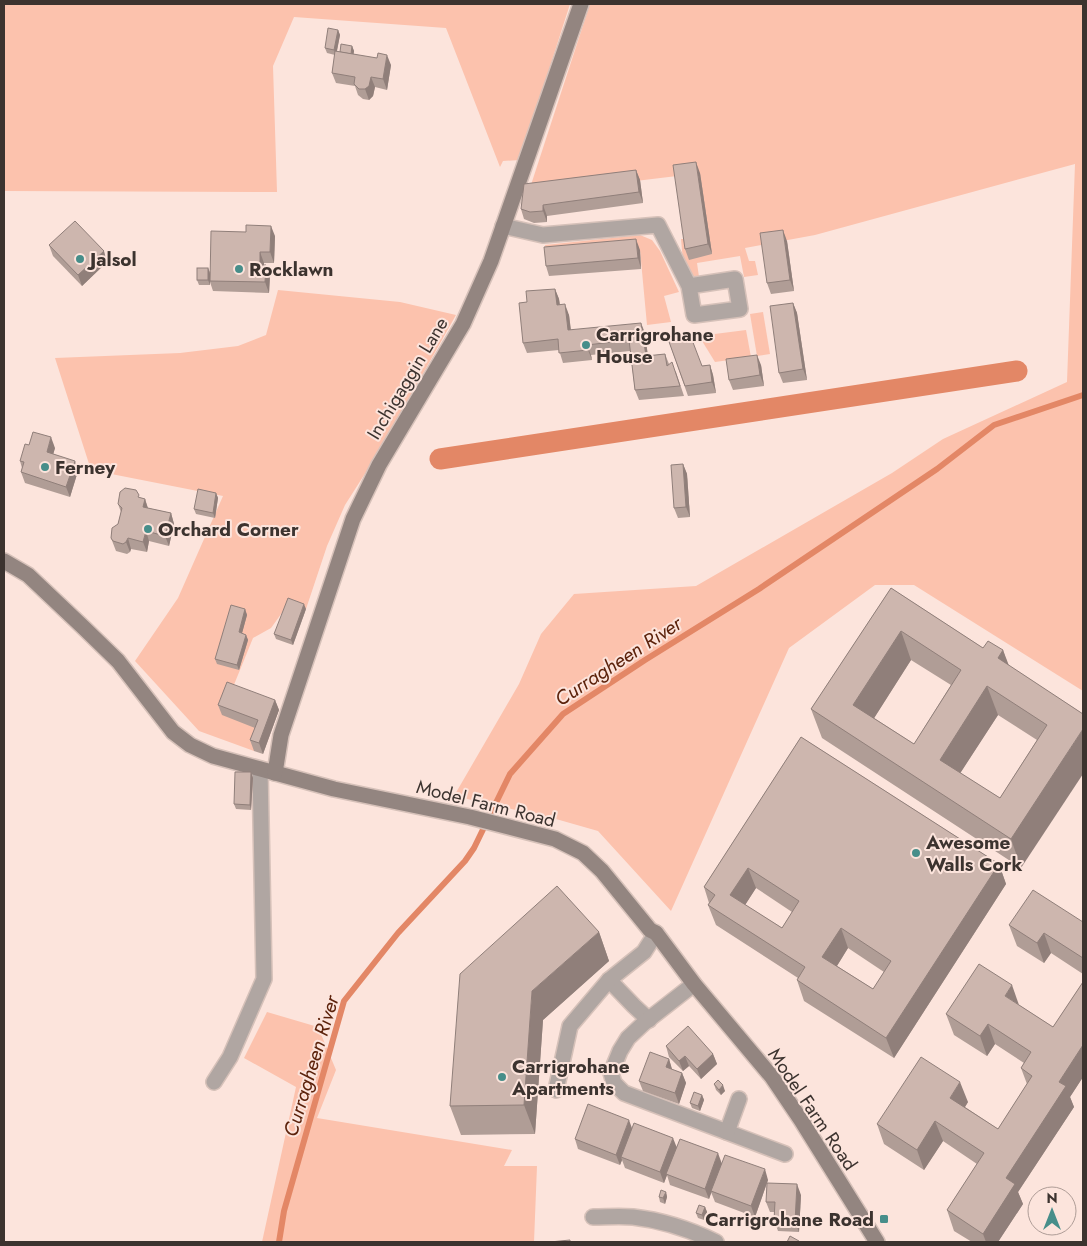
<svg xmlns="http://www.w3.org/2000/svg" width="1087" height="1246" font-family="Jost,sans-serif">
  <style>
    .green { fill: #fcc2ad }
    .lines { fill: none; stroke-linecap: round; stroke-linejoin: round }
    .stream { stroke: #e38766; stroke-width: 6 }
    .canal { stroke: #e38766; stroke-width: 21 }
    .street-casing { stroke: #d6c1b9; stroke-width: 18 }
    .secondary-casing { stroke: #d6c1b9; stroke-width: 18 }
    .street { stroke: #b0a6a2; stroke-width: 15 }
    .secondary { stroke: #938580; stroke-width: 15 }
    .wall { fill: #b09d96; fill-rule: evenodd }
    .shaded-wall { fill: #907f7a }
    .building { fill: #cdb6ae; stroke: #907f7a; fill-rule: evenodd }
    .poi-dot { fill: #478e8a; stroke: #fce4dc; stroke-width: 2 }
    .labels { text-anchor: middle; stroke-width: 4; stroke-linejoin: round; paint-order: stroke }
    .poi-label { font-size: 19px; font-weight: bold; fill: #3c332f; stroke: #fce4dc; text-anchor: start }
    .street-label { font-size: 19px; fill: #3c332f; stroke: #fce4dc }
    .water-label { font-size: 20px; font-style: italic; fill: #5c220b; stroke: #fce4dc }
  </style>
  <rect width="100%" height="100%" fill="#fce4dc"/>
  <g class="green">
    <path d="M4 4H570L520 160 503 161 500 167 446 28 294 17 273 66 277 192 4 191Z"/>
    <path d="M590 4H1083V691L914 585H875L789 648 671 911 598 831 556 819 454 796 519 684 541 634 574 594 696 586 892 473 943 439 1067 382 1075 164 815 235 745 248 749 261H755L758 275 744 277 740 256 697 263 699 277H694L683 261 681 239H686L677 176 528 194Z"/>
    <path d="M640 235 652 240 660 251 679 292 664 296 671 322 647 325 640 250 548 257 545 245Z"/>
    <path d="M278 290 400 302 456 315 380 450 345 505 327 546 306 609 289 603 271 628 253 638 231 692 262 730 254 751 199 731 135 661 178 598 223 496 91 470 55 358 180 353 238 346 266 335Z"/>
    <path d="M763 312 770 354 757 356 750 314Z"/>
    <path d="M746 330 751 357 715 362 699 336Z"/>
    <path d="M267 1012 318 1027 336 1070 317 1118 512 1150 504 1166H537L534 1242H262L296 1087 244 1058Z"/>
  </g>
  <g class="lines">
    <path class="stream" d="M279 1242 284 1211 344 1001 398 933 465 861 474 848 510 774 563 714 645 660 759 589 937 469 994 425 1083 395"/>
    <path class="canal" d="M440 459 1017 371"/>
    <defs>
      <g id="street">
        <path d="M503 226 543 235 658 225 689 286 694 315 740 309 735 279 689 286"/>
        <path d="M609 980 634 1006 649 1020"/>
        <path d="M694 984 644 1023 628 1038 620 1051 611 1073 614 1083 624 1093 785 1154"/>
        <path d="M214 1082 230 1057 264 979 260 769"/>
        <path d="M556 1090 570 1026 609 980 644 952 656 933"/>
        <path d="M727 1132 739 1099"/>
        <path d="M593 1217C606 1217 619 1216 633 1217 660 1220 691 1230 716 1242"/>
      </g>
      <g id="secondary">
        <path d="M4 561 28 575 83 627 118 661 173 732 190 745 213 756 334 789 470 817 555 839 583 853 602 871 650 930 656 933 694 984 772 1077 801 1120 877 1242"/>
        <path d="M275 773 281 735 353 519 379 465 463 324 491 261 581 4"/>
      </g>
    </defs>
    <use href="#street" class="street-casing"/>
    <use href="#secondary" class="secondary-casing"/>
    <use href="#street" class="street"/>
    <use href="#secondary" class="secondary"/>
  </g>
  <g class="wall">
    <path d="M338 30 340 35 337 51 340 52 352 46 354 51 353 54 391 65 387 90 375 87 373 96 369 100 363 99 358 95 355 86 336 83 332 73 335 55 327 53 325 48Z"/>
    <path d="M636 170 640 180 643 203 547 216V222L534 223 524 219 521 209Z"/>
    <path d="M700 173 712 254 689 260 685 249Z"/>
    <path d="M275 236 274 263H264V265L270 275 269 293 213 291 210 282V285H199L197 280 208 268 210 272Z"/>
    <path d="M787 241 794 291 771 294 767 283Z"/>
    <path d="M49 245 107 262 82 286 53 256Z"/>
    <path d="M640 250 641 269 549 276 546 266Z"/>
    <path d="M555 289 559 299 560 305 569 315 571 330 645 333 648 356 665 354 669 364 676 372 684 396 639 400 635 390 630 351 591 355 592 360 563 363 559 350 527 353 523 343 527 302Z"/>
    <path d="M793 303 797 313 807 380 783 383 779 373Z"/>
    <path d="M668 339 702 366 710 365 713 375 716 393 688 396Z"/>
    <path d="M761 365 764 386 733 390 729 380Z"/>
    <path d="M29 445 55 448 53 454 78 471 70 497 25 483 21 472 22 468 20 461Z"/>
    <path d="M683 464 687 474 690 517 678 518 674 508Z"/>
    <path d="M216 493 218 498 215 518 196 514 194 509Z"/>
    <path d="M140 498 145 499 148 508 171 513 174 524 169 546 149 541 147 552 131 549 130 552 127 554 116 551 111 538 118 524 121 512 118 504Z"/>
    <path d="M891 588 983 648 1003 650 1008 665 1083 714 1021 868 822 738 811 709ZM911 660 951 685 914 744 874 718ZM998 715 1037 740 1000 798 960 773Z"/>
    <path d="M245 609 247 615 242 633 246 635 248 640 239 670 217 664 215 659Z"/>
    <path d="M306 609 293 645 276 639 274 634Z"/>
    <path d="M275 700 279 710 263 754 254 751 250 740 255 728 222 715 218 705Z"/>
    <path d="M801 737 999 864 1006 884 894 1058 804 1001 797 980 798 978 716 925 708 905 709 903 704 887ZM756 888 792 912 782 928 745 905ZM848 948 884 972 873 989 837 966Z"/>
    <path d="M251 772 253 778 251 810 236 809 234 804Z"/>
    <path d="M1083 922V974L1051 953 1044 963 1017 946 1009 925Z"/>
    <path d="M599 932 609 961 543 1020 535 1134 461 1135 450 1106Z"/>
    <path d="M1083 982V1077L1070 1097 1074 1107 1018 1192 1023 1204 998 1242H972L954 1231 947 1210 977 1164 943 1141 924 1170 884 1144 877 1124 968 1102 965 1107 998 1129 1027 1084 1021 1068 1024 1063 995 1044 987 1056 954 1035 946 1014 1019 1005 1053 1027Z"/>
    <path d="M666 1046 713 1054 717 1064 701 1079 689 1066 683 1071 669 1057Z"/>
    <path d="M669 1059 672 1070 682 1073 686 1083 679 1104 643 1091 639 1081Z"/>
    <path d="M714 1084 725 1091 721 1095 716 1090Z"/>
    <path d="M702 1095 704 1100 700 1111 692 1108 690 1103Z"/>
    <path d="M632 1128 677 1147 768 1180 755 1217 715 1202 711 1192 709 1199 670 1185 667 1175 664 1183 625 1168 622 1160 620 1165 578 1149 575 1139Z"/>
    <path d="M666 1192 667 1197 665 1204 660 1202 659 1197Z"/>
    <path d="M801 1195 799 1232 778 1231 774 1220V1212H770L766 1202Z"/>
    <path d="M705 1207 707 1212 704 1220 698 1218 696 1213Z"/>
  </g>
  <g class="shaded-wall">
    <path d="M338 30 340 35 336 55 334 50Z"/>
    <path d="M352 46 354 51 353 60 351 55Z"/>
    <path d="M387 55 391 65 387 90 383 79Z"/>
    <path d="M371 77 375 87 373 96 369 100 365 89Z"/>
    <path d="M696 162 700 173 712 254 708 244Z"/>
    <path d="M636 170 640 180 643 203 639 192Z"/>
    <path d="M543 205 547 216V222L543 211Z"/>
    <path d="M271 226 275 236 274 263 270 252Z"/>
    <path d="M783 230 787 241 794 291 790 280Z"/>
    <path d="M636 239 640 250 641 269 638 258Z"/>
    <path d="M104 251 107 262 82 286 78 275Z"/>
    <path d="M260 252 264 263V275L260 265Z"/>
    <path d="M266 265 270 275 269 293 265 282Z"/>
    <path d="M208 268 210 274V285L208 280Z"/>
    <path d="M555 289 559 299 561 315 557 305Z"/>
    <path d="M793 303 797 313 807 380 803 369Z"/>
    <path d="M565 304 569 315 572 341 568 330Z"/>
    <path d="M641 323 645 333 649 366 646 356Z"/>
    <path d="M587 345 591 355 592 360 588 350Z"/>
    <path d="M757 355 761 365 764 386 760 375Z"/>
    <path d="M710 365 713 375 716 393 712 382Z"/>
    <path d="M51 437 55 448 51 462 47 452Z"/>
    <path d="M75 461 78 471 70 497 66 487Z"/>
    <path d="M683 464 687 474 690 517 686 507Z"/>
    <path d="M216 493 218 498 215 518 213 513Z"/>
    <path d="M145 499 148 509 143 507Z"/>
    <path d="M171 513 174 524 169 546 165 536Z"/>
    <path d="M146 531 149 541 147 552 143 542Z"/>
    <path d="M128 538 131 549 130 552 126 542Z"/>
    <path d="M304 604 306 609 293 645 291 640Z"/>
    <path d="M245 609 247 615 241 637 239 632Z"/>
    <path d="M901 631 911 660 864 734 853 705Z"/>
    <path d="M246 635 248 640 239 670 237 665Z"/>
    <path d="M1003 650 1014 679 998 658Z"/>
    <path d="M987 686 998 715 950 789 940 760Z"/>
    <path d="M275 700 279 710 263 754 259 743Z"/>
    <path d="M1083 729V774L1021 868 1011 839Z"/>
    <path d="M251 772 253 778 251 810 250 805Z"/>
    <path d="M999 864 1006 884 894 1058 886 1038Z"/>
    <path d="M748 868 756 888 738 916 730 895Z"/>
    <path d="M841 928 848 948 830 977 822 957Z"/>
    <path d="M599 932 609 961 543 1020 535 1134 524 1105 532 991Z"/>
    <path d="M1044 933 1051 953 1044 963 1037 943Z"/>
    <path d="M1012 985 1019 1005 1005 996Z"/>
    <path d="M988 1024 995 1044 987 1056 980 1036Z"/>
    <path d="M1083 1045V1077L1070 1097 1074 1107 1018 1192 1023 1204 998 1242H986L983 1234 1006 1178 1059 1082Z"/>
    <path d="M713 1054 717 1064 701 1079 697 1069Z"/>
    <path d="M685 1056 689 1066 683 1071 679 1061Z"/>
    <path d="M669 1059 672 1069 669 1078 666 1067Z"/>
    <path d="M682 1073 686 1083 679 1104 675 1093Z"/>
    <path d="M960 1082 968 1102 958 1118 950 1098Z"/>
    <path d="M723 1085 725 1091 721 1095 719 1090Z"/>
    <path d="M702 1095 704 1100 700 1111 698 1106Z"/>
    <path d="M629 1120 633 1131 621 1157 622 1160 620 1165 616 1155Z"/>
    <path d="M935 1121 943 1141 924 1170 917 1150Z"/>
    <path d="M673 1138 677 1148 664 1183 660 1172Z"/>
    <path d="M718 1153 722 1164 709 1199 705 1189Z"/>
    <path d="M765 1169 768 1180 755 1217 751 1206Z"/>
    <path d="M797 1184 801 1195 799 1232 795 1222Z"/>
    <path d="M666 1192 667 1197 665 1204 663 1198Z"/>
    <path d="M705 1207 707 1212 704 1220 702 1215Z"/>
  </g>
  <g class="building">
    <path d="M328 28 338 30 334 50 325 48Z"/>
    <path d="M341 44 352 46 351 54 340 52Z"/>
    <path d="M335 51 377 58 378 53 387 55 383 79 371 77 369 86 365 89H359L354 84 355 77 332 73Z"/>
    <path d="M696 162 708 244 685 249 673 165Z"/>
    <path d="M636 170 639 192 543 205V211L530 212 521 209 524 184Z"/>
    <path d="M75 221 104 251 78 275 49 245Z"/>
    <path d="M246 225 271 226 270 252H260V265H266L265 282 210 281 211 231 246 232Z"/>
    <path d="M783 230 790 280 767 283 760 233Z"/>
    <path d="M636 239 638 258 546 266 544 247Z"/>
    <rect x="197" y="268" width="11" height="12"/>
    <path d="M555 289 557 305 565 304 568 330 641 323 646 356 665 354 667 366 672 362 680 386 635 390 629 340 587 345 588 350 559 353 558 339 523 343 519 303 527 302 526 291Z"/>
    <path d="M793 303 803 369 779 373 770 306Z"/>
    <path d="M689 332 702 366 710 365 712 382 685 386 668 339Z"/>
    <path d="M757 355 760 375 729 380 726 359Z"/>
    <path d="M33 432 51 437 47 452 75 461 66 487 21 472 24 462 20 461 25 444 29 445Z"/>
    <path d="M683 464 686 507 674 508 671 465Z"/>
    <path d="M125 488 136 490 139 495 138 497 145 499 143 507 171 513 165 536 146 531 143 542 128 538 126 542 123 544 113 541 111 538 112 528 118 524 122 508 118 504 120 492Z"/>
    <path d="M198 489 216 493 213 513 194 509Z"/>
    <path d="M891 588 983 648 988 641 1003 650 998 658 1083 714V729L1011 839 811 709ZM901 631 961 670 914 744 853 705ZM987 686 1047 725 1000 798 940 760Z"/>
    <path d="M288 598 304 604 291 640 274 634Z"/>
    <path d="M231 605 245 609 239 632 246 635 237 665 215 659Z"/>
    <path d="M227 682 275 700 259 743 250 740 258 720 218 705Z"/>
    <path d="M801 737 999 864 886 1038 797 980 805 967 708 905 715 895 704 887ZM748 868 799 901 782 928 730 895ZM841 928 891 961 873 989 822 957Z"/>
    <path d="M235 772H251L250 805 234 804Z"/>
    <path d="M557 886 599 932 532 991 524 1105 450 1106 460 974Z"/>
    <path d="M1033 890 1083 922V958L1044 933 1037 943 1009 925Z"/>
    <path d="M979 964 1012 985 1005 996 1053 1027 1083 982V1045L1059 1082 1066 1086 1006 1178 1015 1184 983 1234 947 1210 984 1153 935 1121 917 1150 877 1124 921 1057 960 1082 950 1098 998 1129 1032 1076 1021 1068 1031 1052 988 1024 980 1036 946 1014Z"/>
    <path d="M688 1026 713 1054 697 1069 685 1056 679 1061 666 1046Z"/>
    <path d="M650 1052 669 1059 666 1067 682 1073 675 1093 639 1081Z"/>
    <path d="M718 1080 723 1085 719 1090 714 1084Z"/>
    <path d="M694 1092 702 1095 698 1106 690 1103Z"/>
    <path d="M588 1104 629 1120 616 1155 575 1139Z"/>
    <path d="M634 1123 673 1138 660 1172 621 1157Z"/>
    <path d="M680 1139 718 1153 705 1189 666 1174Z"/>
    <path d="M725 1155 765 1169 751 1206 711 1191Z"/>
    <path d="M767 1183 797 1184 795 1222 774 1220 775 1202H766Z"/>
    <path d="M661 1190 666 1192 663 1198 659 1197Z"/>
    <path d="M699 1205 705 1207 702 1215 696 1213Z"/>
    <path d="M790 1236 799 1241V1242H787Z"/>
    <path d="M570 1240V1242H550Z"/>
  </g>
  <g class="poi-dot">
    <circle cx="80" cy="259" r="5"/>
    <circle cx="239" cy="269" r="5"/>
    <circle cx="586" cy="345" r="5"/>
    <circle cx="45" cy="467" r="5"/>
    <circle cx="148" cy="529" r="5"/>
    <circle cx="916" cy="853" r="5"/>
    <circle cx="502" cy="1077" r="5"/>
    <rect x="879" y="1214" width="10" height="10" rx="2.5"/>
  </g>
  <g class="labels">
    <g class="poi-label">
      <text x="90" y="266">Jalsol</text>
      <text x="249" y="276">Rocklawn</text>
      <text x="596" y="341">Carrigrohane<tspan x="596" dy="22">House</tspan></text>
      <text x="55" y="474">Ferney</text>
      <text x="158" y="536">Orchard Corner</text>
      <text x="926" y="849">Awesome<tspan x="926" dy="22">Walls Cork</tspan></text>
      <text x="512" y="1073">Carrigrohane<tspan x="512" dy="22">Apartments</tspan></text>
      <text x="874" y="1226" text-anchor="end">Carrigrohane Road</text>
    </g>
    <g class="street-label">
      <text transform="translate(407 378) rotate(-59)" y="7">Inchigaggin Lane</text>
      <text transform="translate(486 803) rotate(14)" y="7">Model Farm Road</text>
      <text transform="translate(813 1109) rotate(56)" y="7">Model Farm Road</text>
    </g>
    <g class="water-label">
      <text transform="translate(618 661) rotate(-33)" y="7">Curragheen River</text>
      <text transform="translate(311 1066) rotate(-73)" y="7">Curragheen River</text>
    </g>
  </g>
  <rect width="1087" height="1246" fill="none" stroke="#3c332f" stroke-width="10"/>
  <g transform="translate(1052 1211)"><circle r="24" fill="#fce4dc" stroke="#af9d97"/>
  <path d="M0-4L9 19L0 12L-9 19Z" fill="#478e8a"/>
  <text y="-8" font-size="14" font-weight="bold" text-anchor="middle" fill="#3c332f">N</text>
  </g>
</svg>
